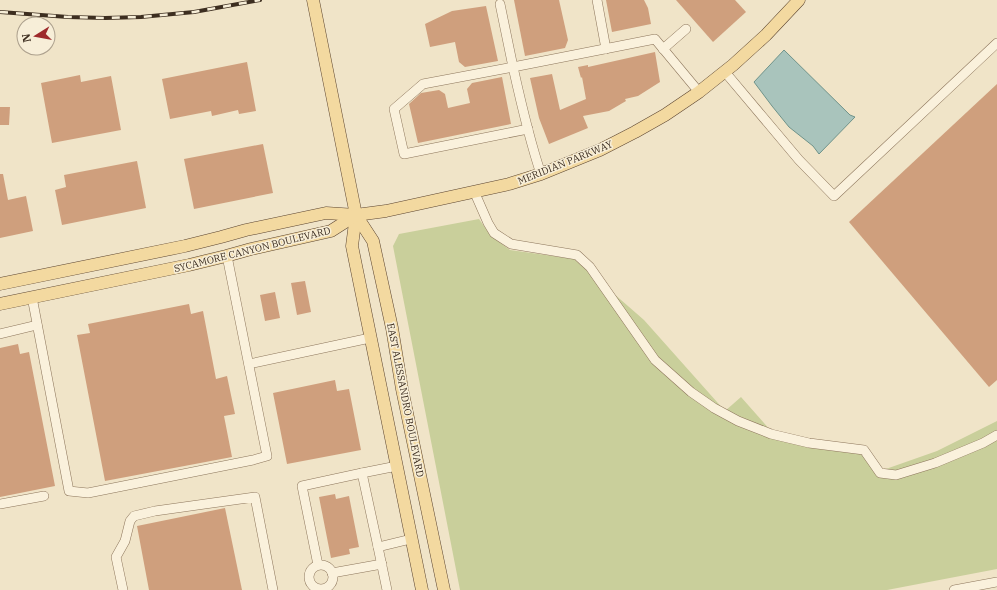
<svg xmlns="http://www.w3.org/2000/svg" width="997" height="590" font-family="'IBM Plex Serif',serif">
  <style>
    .green { fill: #c9cf9b }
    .water { fill: #a9c4bc; stroke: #6f938a }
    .building { fill: #cf9f7d }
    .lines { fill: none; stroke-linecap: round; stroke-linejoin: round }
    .minor-casing { stroke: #8d765c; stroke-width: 10 }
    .major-casing { stroke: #5b4430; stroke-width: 13 }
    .minor { stroke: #faf1dc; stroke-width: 9 }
    .major { stroke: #f3d9a0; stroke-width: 12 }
    .rail-casing { stroke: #3d2e20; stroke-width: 4 }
    .rail { stroke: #f7eed8; stroke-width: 2.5; stroke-dasharray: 8; stroke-linecap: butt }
    .labels { text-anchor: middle; stroke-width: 3; stroke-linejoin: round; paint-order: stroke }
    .street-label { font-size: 10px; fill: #3d2e20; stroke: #f7eed8 }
  </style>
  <rect width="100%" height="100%" fill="#f0e4c8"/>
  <path class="green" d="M479 219 491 236 510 250 574 259 644 320 725 411 741 397 771 431 813 440 864 447 883 470 937 451 997 421V569L887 590H460L393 246 399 234Z"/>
  <path class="water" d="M784 50 850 115 855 117 819 154 813 146 789 127 772 106 754 82Z"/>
  <g class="building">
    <path d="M514 0H559L568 40 565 48 525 56Z"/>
    <path d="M606 0H644L648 8 651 24 612 32Z"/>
    <path d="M676 0H735L746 12 713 42Z"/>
    <path d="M486 6 498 61 465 67 459 62 455 42 430 47 425 24 452 11Z"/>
    <path d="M655 52 660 82 638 96 625 99 626 101 609 111 583 116 588 128 549 144 539 118 530 78 552 74 560 110 586 99 582 77 581 78 578 67 588 65V67Z"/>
    <path d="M247 62 256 111 239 114 238 110 212 116 211 111 170 119 162 79Z"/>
    <path d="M80 75 81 82 111 76 121 130 52 143 41 83Z"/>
    <path d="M502 77 511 124 418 143 409 104 421 93 439 90 445 94 448 108 470 103 467 89 472 83Z"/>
    <path d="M997 84V380L989 387 849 222Z"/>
    <path d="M0 107H10L9 125H0Z"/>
    <path d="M263 144 273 193 194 209 184 159Z"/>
    <path d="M137 161 146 208 62 225 55 190 66 187 64 175Z"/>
    <path d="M0 174H3L8 200 26 196 33 231 0 238Z"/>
    <path d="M305 281 311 312 297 315 291 283Z"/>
    <path d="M275 292 280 318 265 321 260 295Z"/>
    <path d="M189 304 191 314 203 311 216 379 227 376 235 414 224 416 232 457 105 481 77 335 90 333 88 324Z"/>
    <path d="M18 344 20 354 29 352 55 486 0 497V348Z"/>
    <path d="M335 380 337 391 349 389 361 450 287 464 273 393Z"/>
    <path d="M335 494 336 499 349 496 359 547 349 549 350 554 331 558 319 497Z"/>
    <path d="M225 508 242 590H149L137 526Z"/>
  </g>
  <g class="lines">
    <defs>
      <g id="minor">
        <path d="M597 0 606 49"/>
        <path d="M500 4 513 67 423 84 394 109 404 154 528 129"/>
        <path d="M663 49 686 29"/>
        <path d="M725 72 799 160 834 196 997 43"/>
        <path d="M541 174C529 139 521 103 513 67L655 39 699 92"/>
        <path d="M474 191 488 223 494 233 511 244 577 255 590 267 655 360 691 392 714 408 738 421 771 434 809 443 864 450 880 473 896 475 935 463 983 443 997 435"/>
        <path d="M32 297 69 491 88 493 253 460 267 456 227 256"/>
        <path d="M0 334 37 325"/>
        <path d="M249 364 370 338"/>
        <path d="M0 504 44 496"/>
        <path d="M378 547 362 473 397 466"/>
        <circle cx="321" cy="577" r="12"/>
        <path d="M318 565 302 486 362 473"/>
        <path d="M332 573 382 564"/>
        <path d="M123 590 116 557 125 541 130 521 134 516 155 511 255 497 273 590"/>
        <path d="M387 590 378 547 411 539"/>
        <path d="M954 590 997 582"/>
      </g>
      <g id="major">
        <path d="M313 0 356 215 352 246 422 590"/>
        <path d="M356 215 373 241 392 328 402 389 444 590"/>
        <path d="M0 284 185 246 221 237 246 230 326 213 356 215 386 211 509 184 541 174 600 150 635 132 665 115 699 92 733 65 766 35 799 0"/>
        <path d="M0 304 189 265 226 256 251 249 331 231 356 215"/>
      </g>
    </defs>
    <use href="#minor" class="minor-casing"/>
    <use href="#major" class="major-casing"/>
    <use href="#minor" class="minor"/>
    <use href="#major" class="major"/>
    <defs>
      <path id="rail" d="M0 12 68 17 105 18 141 17 194 12 260 0"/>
    </defs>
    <use href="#rail" class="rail-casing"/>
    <use href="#rail" class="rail"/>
  </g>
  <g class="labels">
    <g class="street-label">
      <text transform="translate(565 162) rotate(-22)" y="4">MERIDIAN PARKWAY</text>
      <text transform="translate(252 249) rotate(-14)" y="4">SYCAMORE CANYON BOULEVARD</text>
      <text transform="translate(406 400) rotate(79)" y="4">EAST ALESSANDRO BOULEVARD</text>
    </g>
  </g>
  <g transform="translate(36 36) rotate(259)"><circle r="19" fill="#f7eed8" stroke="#ada18e"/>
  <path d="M0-3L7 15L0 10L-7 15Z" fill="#9e2a2b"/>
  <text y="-6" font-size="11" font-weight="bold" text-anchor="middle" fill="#3d2e20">N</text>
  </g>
</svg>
